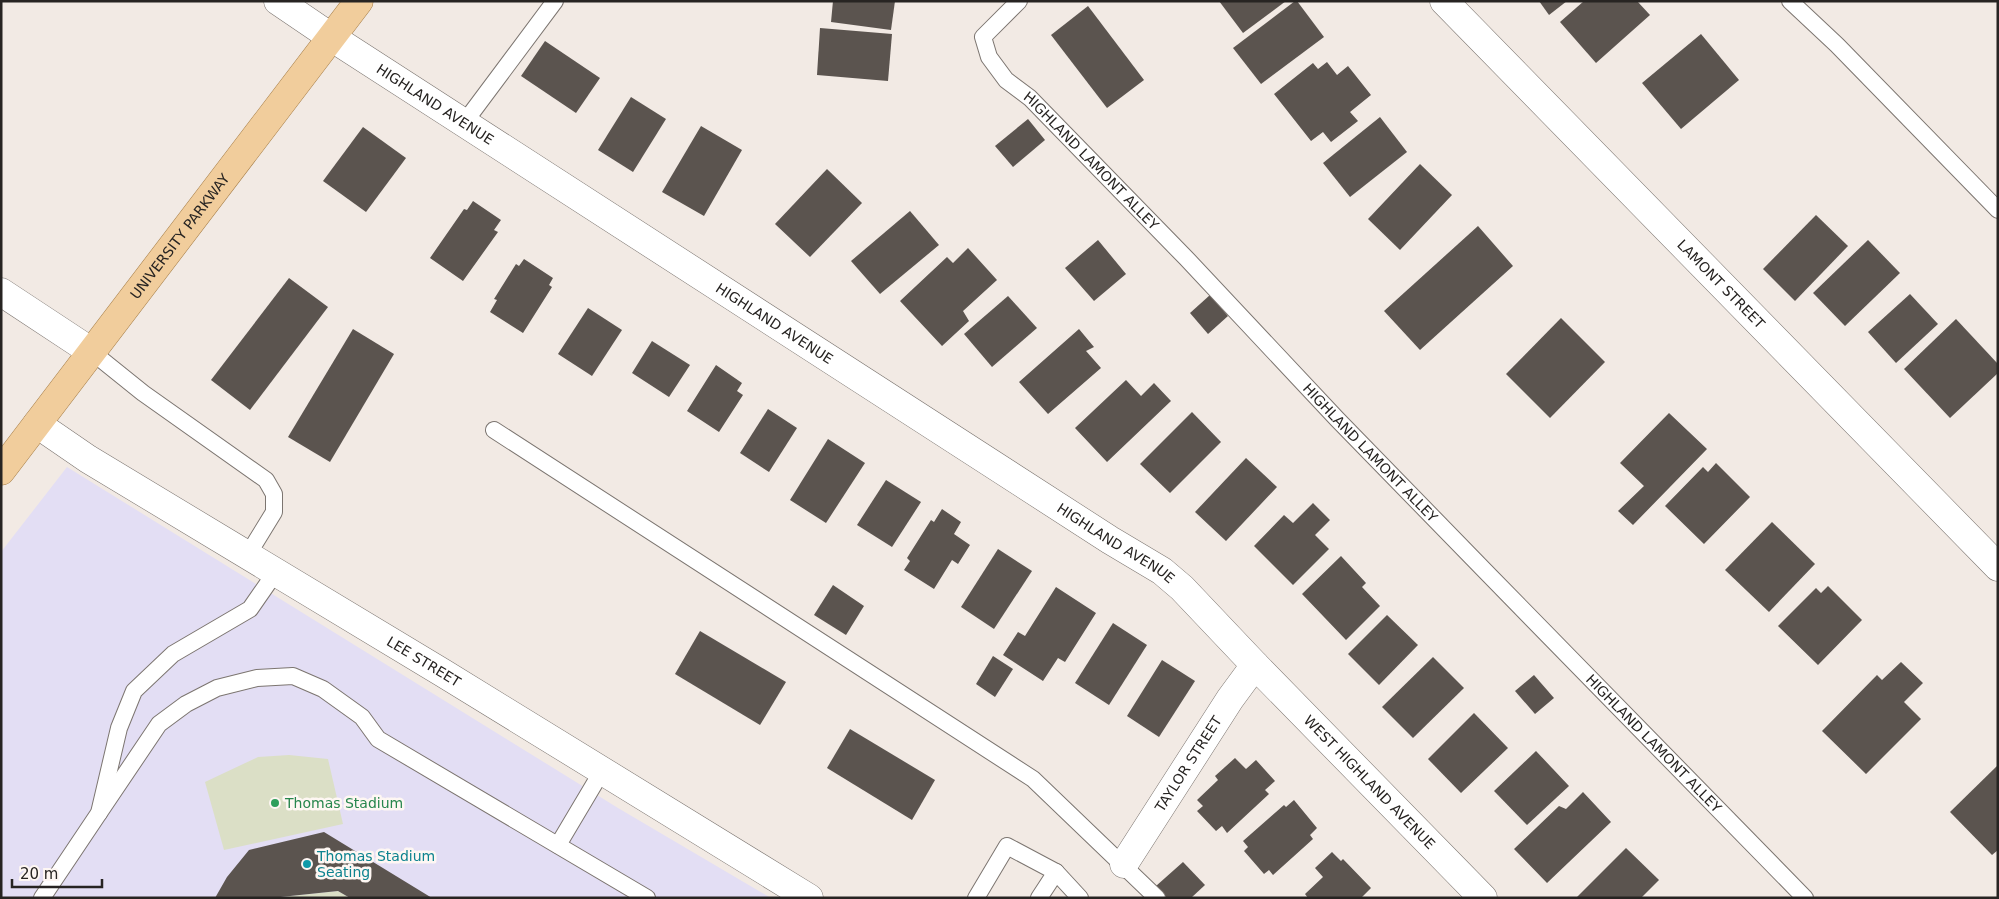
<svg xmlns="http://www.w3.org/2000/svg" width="1999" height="899" font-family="'DejaVu Sans',sans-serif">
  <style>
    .education { fill: #e3def4 }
    .green { fill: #dbdfc6 }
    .building { fill: #5b544f }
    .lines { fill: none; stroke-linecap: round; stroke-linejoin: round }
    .service-casing { stroke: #7c7570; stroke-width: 18 }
    .minor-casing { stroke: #7c7570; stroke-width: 29 }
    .primary-casing { stroke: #a47c46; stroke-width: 29 }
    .service { stroke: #fff; stroke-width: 16 }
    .minor { stroke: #fff; stroke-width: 28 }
    .primary { stroke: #f1cd9c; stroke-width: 28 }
    .leisure-dot { fill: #2e9e5b; stroke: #fef7f3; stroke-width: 2 }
    .culture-dot { fill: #0f9aa8; stroke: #fef7f3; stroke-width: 2 }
    .labels { text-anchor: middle; stroke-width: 5; stroke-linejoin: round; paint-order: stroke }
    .street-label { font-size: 14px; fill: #272422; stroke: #fef7f3 }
    .leisure-label { font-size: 14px; fill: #27864d; stroke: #fef7f3; text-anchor: start }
    .culture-label { font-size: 14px; fill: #0d838f; stroke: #fef7f3; text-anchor: start }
  </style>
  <rect width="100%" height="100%" fill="#f2eae4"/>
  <path class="education" d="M67 467 618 808 771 898H1V552Z"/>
  <g class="green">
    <path d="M289 755 328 759 343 824 224 850 205 782 258 757Z"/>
    <path d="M338 891 350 898H271Z"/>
  </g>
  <g class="building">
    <path d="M833 1H895L891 30 831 22Z"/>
    <path d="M1219 1H1286L1243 33Z"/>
    <path d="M1295 1H1297L1324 37 1261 84 1233 48Z"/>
    <path d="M1539 1H1567L1549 15Z"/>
    <path d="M1584 1H1637L1650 15 1596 63 1560 22Z"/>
    <path d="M1088 6 1144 80 1107 108 1051 35Z"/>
    <path d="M820 28 892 34 888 81 817 75Z"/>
    <path d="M1701 34 1739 80 1681 129 1642 83Z"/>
    <path d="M545 41 600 78 576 113 521 76Z"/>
    <path d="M1327 62 1337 75 1348 66 1371 95 1350 112 1358 121 1331 142 1323 132 1311 141 1274 94 1313 63 1318 69Z"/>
    <path d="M631 97 666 119 633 172 598 150Z"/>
    <path d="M1380 117 1407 152 1350 197 1323 163Z"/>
    <path d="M1028 119 1045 140 1013 167 995 146Z"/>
    <path d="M701 126 742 150 704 216 662 192Z"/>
    <path d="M363 127 406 158 366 212 323 181Z"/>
    <path d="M1420 164 1452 195 1400 250 1368 219Z"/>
    <path d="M827 169 862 203 810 257 775 224Z"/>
    <path d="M473 201 501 220 494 230 498 232 463 281 430 258 464 209 467 210Z"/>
    <path d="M910 211 939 245 880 294 851 261Z"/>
    <path d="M1816 215 1848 246 1795 301 1763 269Z"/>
    <path d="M1478 226 1513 266 1420 350 1384 311Z"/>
    <path d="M1098 240 1126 274 1094 301 1065 268Z"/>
    <path d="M1868 240 1900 273 1845 326 1813 293Z"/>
    <path d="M968 248 997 280 963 311 969 321 942 346 900 301 947 257 953 263Z"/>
    <path d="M524 259 553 278 549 285 552 287 523 333 490 312 497 300 494 299 516 264 519 266Z"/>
    <path d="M289 278 328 307 250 410 211 380Z"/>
    <path d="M1910 294 1938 324 1896 363 1868 332Z"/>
    <path d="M1210 295 1228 316 1208 334 1190 313Z"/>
    <path d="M1008 296 1037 328 992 367 964 334Z"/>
    <path d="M588 308 622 330 592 376 558 354Z"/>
    <path d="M1561 318 1605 362 1550 418 1506 374Z"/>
    <path d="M1956 319 1998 364V373L1950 418 1904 369Z"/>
    <path d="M353 329 394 354 330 462 288 437Z"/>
    <path d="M1079 329 1094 347 1086 351 1101 368 1048 414 1019 382Z"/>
    <path d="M652 341 690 365 669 397 632 373Z"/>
    <path d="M716 365 742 383 737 391 743 395 719 432 687 411Z"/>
    <path d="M1126 380 1141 396 1154 383 1171 401 1107 462 1075 428Z"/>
    <path d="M768 409 797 428 769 472 740 453Z"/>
    <path d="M1192 412 1221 442 1170 493 1140 464Z"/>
    <path d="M1669 413 1707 449 1633 525 1618 511 1644 486 1620 463Z"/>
    <path d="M828 439 865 463 826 523 790 500Z"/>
    <path d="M1246 458 1277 487 1226 541 1195 512Z"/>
    <path d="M1716 463 1750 497 1704 544 1665 506 1703 467 1708 472Z"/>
    <path d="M886 480 921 502 892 547 857 525Z"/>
    <path d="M1313 503 1330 520 1315 535 1329 549 1293 585 1254 546 1284 515 1293 523Z"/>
    <path d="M942 509 961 522 954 534 970 545 958 564 952 560 934 589 904 570 910 561 907 558 931 520 934 522Z"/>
    <path d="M1772 522 1815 564 1769 612 1725 570Z"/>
    <path d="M998 549 1032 571 994 629 961 607Z"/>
    <path d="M1341 556 1366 583 1362 587 1380 606 1346 640 1302 594Z"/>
    <path d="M833 585 864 606 846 635 814 615Z"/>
    <path d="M1828 586 1862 620 1818 665 1778 626 1816 588 1821 593Z"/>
    <path d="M1056 587 1096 613 1065 662 1058 658 1043 681 1003 655 1018 632 1025 636Z"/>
    <path d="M1387 615 1418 645 1379 685 1348 654Z"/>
    <path d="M1113 623 1147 645 1109 705 1075 683Z"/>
    <path d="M700 631 786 682 760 725 675 674Z"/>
    <path d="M993 656 1013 669 995 697 976 684Z"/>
    <path d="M1433 657 1464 688 1413 738 1382 707Z"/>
    <path d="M1162 660 1195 681 1159 737 1127 716Z"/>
    <path d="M1901 662 1923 683 1904 702 1921 719 1866 774 1822 731 1877 675 1882 680Z"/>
    <path d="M1534 675 1554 698 1535 714 1515 691Z"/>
    <path d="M1474 713 1508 748 1461 793 1428 759Z"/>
    <path d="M850 729 935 780 912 820 827 768Z"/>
    <path d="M1536 751 1569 786 1527 825 1494 791Z"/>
    <path d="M1235 758 1246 769 1256 760 1275 781 1265 790 1269 794 1227 833 1222 826 1216 831 1197 811 1203 806 1197 800 1218 780 1215 776Z"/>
    <path d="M1998 765V850L1992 855 1950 812Z"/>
    <path d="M1583 792 1611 822 1547 883 1514 849 1559 806 1566 809Z"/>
    <path d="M1294 800 1317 828 1310 835 1313 839 1273 875 1269 870 1264 874 1244 851 1248 847 1243 841 1284 805 1286 807Z"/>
    <path d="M324 832 432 898H350L338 891 271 898H215L227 877 249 850Z"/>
    <path d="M1626 848 1659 880 1641 898H1576Z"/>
    <path d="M1332 852 1341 861 1343 859 1371 888 1361 898H1308L1305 894 1323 877 1315 868Z"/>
    <path d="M1183 862 1205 885 1191 898H1167L1156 886Z"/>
  </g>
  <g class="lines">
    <defs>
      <g id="service">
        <path id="s1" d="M1019 1 983 37 989 57 1006 80 1030 98 1186 258 1337 419 1490 576 1805 898"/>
        <path d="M1790 1 1837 45 1998 210"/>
        <path d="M464 123 555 1"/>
        <path d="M92 352 143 393 266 480 274 494V512L247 556"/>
        <path d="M494 430 1033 779 1157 898"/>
        <path d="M99 813 159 724 186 704 217 688 257 678 293 676 323 689 362 717 378 739 647 898"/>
        <path d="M558 845 602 771"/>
        <path d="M42 898 99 813 119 728 134 691 173 654 250 609 275 573"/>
        <path d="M976 898 1007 846 1056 872 1080 898"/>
        <path d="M1039 898 1056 872"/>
      </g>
      <g id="minor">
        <path id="s2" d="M278 1 331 37 1110 540 1162 571 1182 588 1255 665 1483 898"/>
        <path id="s3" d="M1444 1 1998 567"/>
        <path d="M1 292 92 352"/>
        <path id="s4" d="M37 424 88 459 443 673 809 898"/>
        <path id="s5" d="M1124 864 1230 699 1255 665"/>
      </g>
      <g id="primary">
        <path id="s6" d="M1 471 359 1"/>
      </g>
    </defs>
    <use href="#service" class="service-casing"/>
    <use href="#minor" class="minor-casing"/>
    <use href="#primary" class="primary-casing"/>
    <use href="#service" class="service"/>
    <use href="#minor" class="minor"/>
    <use href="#primary" class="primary"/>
  </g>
  <circle class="leisure-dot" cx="275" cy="803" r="5"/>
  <circle class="culture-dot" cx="307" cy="864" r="5"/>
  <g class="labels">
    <g class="street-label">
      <text dy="5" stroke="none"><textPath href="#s2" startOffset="188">HIGHLAND AVENUE</textPath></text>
      <text dy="5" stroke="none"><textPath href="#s1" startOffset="218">HIGHLAND LAMONT ALLEY</textPath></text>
      <text dy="5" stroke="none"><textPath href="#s6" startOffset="295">UNIVERSITY PARKWAY</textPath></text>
      <text dy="5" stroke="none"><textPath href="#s3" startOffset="396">LAMONT STREET</textPath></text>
      <text dy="5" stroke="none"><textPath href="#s2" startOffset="592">HIGHLAND AVENUE</textPath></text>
      <text dy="5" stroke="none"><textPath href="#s1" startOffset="622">HIGHLAND LAMONT ALLEY</textPath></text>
      <text dy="5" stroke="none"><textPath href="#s2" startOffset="998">HIGHLAND AVENUE</textPath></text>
      <text dy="5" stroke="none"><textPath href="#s4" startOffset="454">LEE STREET</textPath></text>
      <text dy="5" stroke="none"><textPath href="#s1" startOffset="1028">HIGHLAND LAMONT ALLEY</textPath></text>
      <text dy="5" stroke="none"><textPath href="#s5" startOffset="119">TAYLOR STREET</textPath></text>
      <text dy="5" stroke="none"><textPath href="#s2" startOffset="1348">WEST HIGHLAND AVENUE</textPath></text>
    </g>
    <g class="leisure-label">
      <text x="285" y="808">Thomas Stadium</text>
    </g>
    <g class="culture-label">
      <text x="317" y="861">Thomas Stadium<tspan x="317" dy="16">Seating</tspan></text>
    </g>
  </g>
  <rect width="1999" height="899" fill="none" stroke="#272422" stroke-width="5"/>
  <path d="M12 879v8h90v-8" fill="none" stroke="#272422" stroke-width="2.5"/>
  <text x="20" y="879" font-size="15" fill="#272422" stroke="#fef7f3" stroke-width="4" paint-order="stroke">20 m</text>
</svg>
